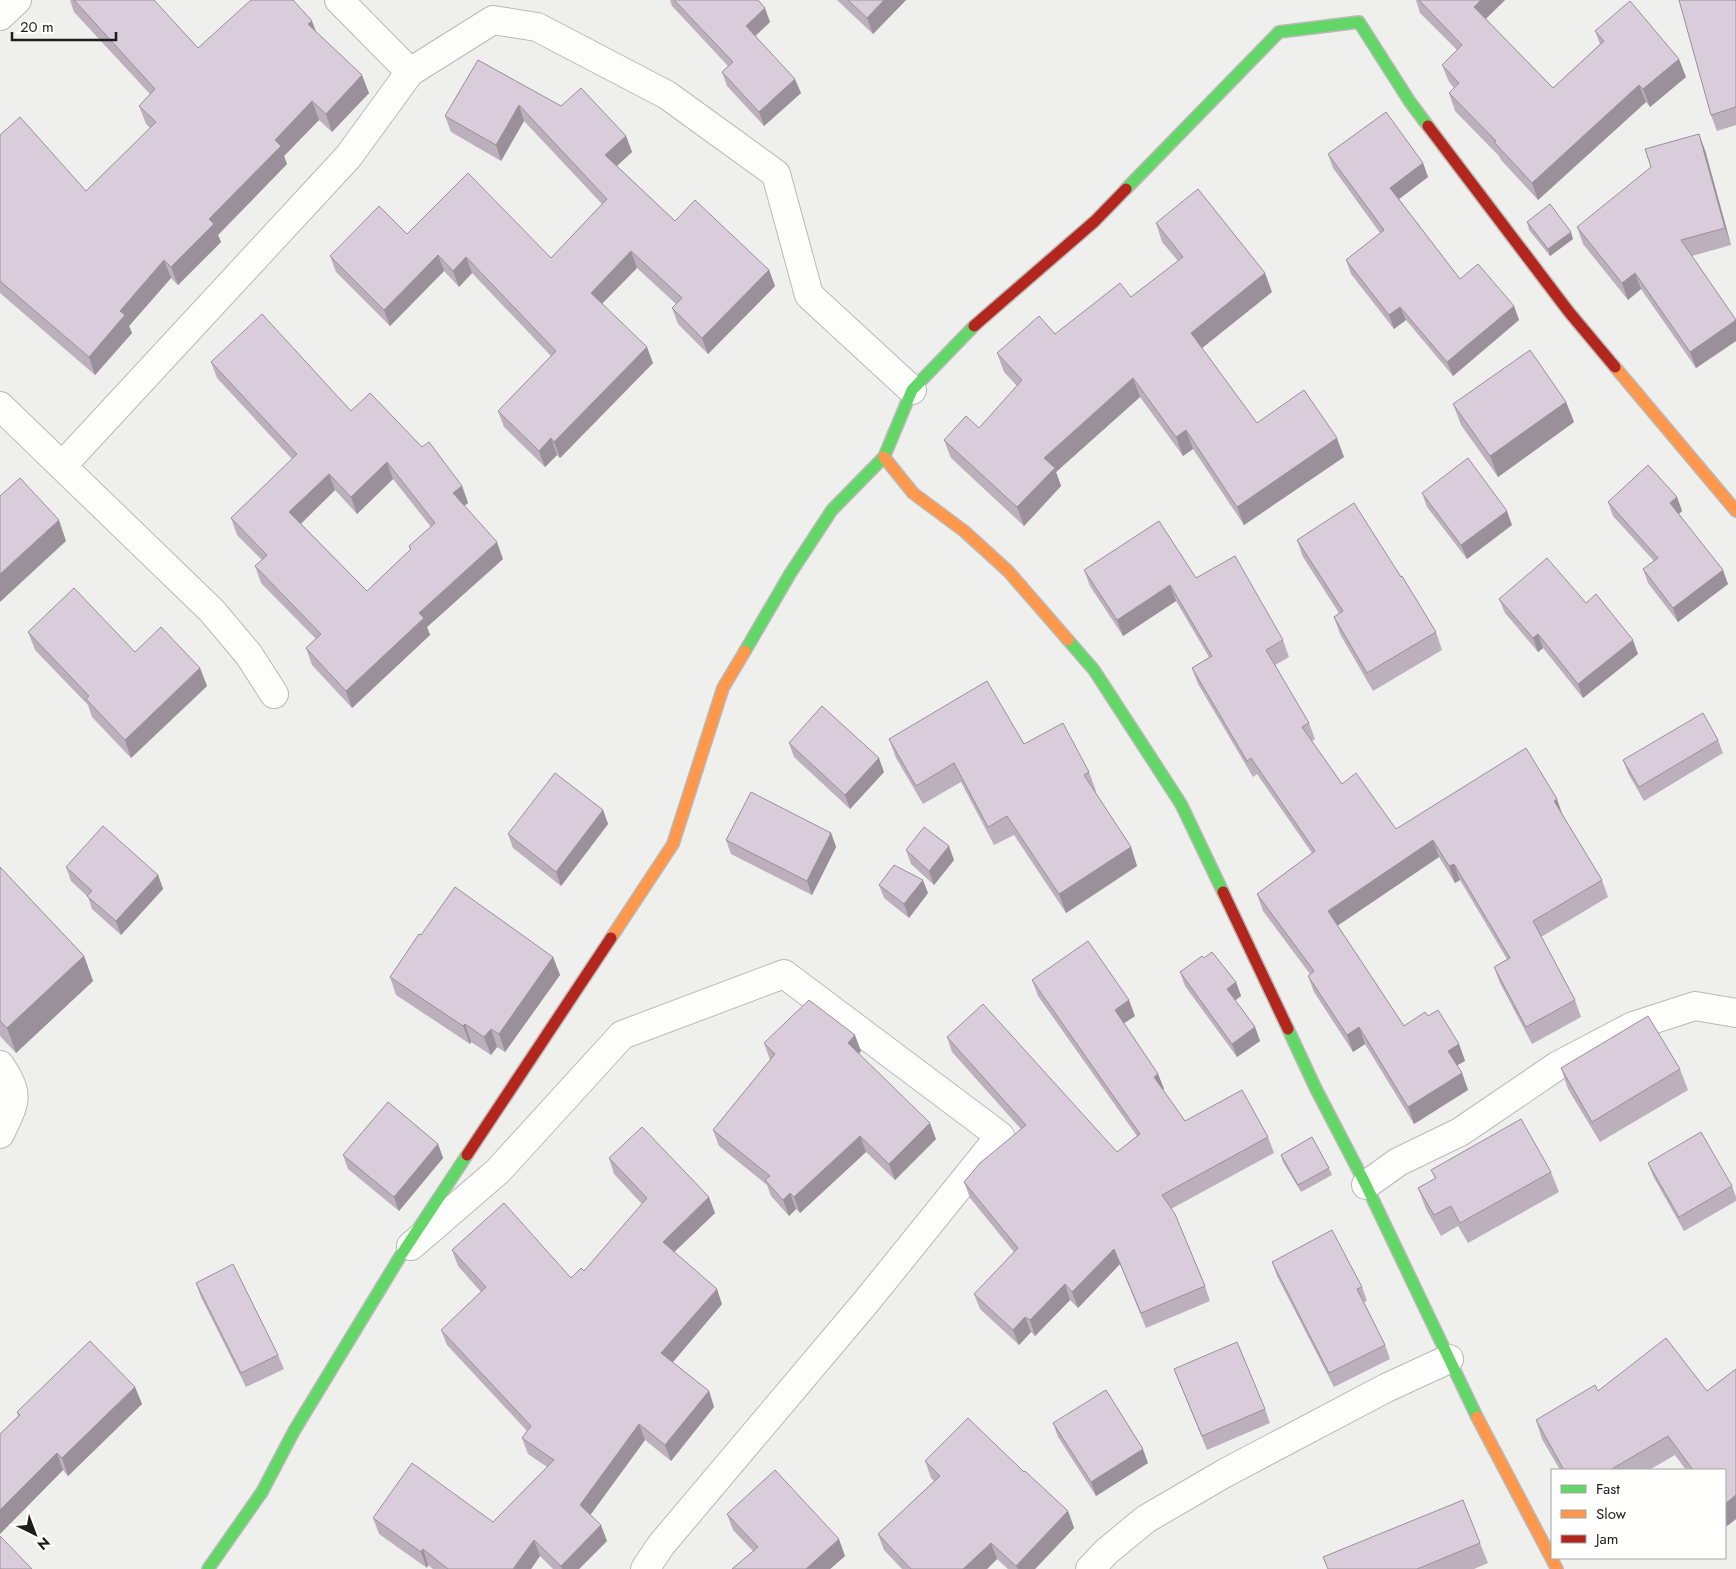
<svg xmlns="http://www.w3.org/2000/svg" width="1736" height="1569" font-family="Jost,sans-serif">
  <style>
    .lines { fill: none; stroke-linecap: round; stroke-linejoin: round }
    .street-casing { stroke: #b9b9b7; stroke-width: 30 }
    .fast-casing { stroke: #b9b9b7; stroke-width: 14 }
    .slow-casing { stroke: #b9b9b7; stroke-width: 14 }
    .jam-casing { stroke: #b9b9b7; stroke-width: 14 }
    .street { stroke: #fdfdfc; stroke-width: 28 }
    .fast { stroke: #63d668; stroke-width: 11 }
    .slow { stroke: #ff974d; stroke-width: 11 }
    .jam { stroke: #b3261e; stroke-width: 11 }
    .wall { fill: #bbb0bc; fill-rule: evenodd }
    .shaded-wall { fill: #999099 }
    .building { fill: #dacddb; stroke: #999099; fill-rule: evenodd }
  </style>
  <rect width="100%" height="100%" fill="#efefed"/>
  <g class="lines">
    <defs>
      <g id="street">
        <path d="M339 0 410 72"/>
        <path d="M0 16 17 0"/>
        <path d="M0 406 212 611 249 655 274 694"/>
        <path d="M62 466 348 157 410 72 493 20 537 27 667 95 776 174 809 295 912 390"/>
        <path d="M0 1065C21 1097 15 1101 0 1134"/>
        <path d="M1366 1185 1398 1162 1460 1132 1557 1066 1633 1026 1695 1006 1736 1013"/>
        <path d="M411 1246 498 1171 622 1035 784 974 1000 1136 866 1302 661 1545 645 1569"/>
        <path d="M1090 1569 1106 1552 1146 1519 1225 1473 1386 1388 1449 1359"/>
      </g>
      <g id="fast">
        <path d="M1126 189 1279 32 1359 22 1410 102 1428 126"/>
        <path d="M1068 640 1094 670 1181 804 1223 892"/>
        <path d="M745 651 790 574 832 510 884 457 912 390 974 326"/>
        <path d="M1288 1029 1316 1089 1366 1185 1477 1417"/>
        <path d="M208 1569 262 1492 294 1431 401 1255 467 1155"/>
      </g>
      <g id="slow">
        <path d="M1615 367 1736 511"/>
        <path d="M884 457 913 493 964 531 1008 571 1068 640"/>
        <path d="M611 938 673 844 723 688 745 651"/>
        <path d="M1477 1417 1557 1569"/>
      </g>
      <g id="jam">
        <path d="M1428 126 1569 312 1615 367"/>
        <path d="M974 326 1095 221 1126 189"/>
        <path d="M1223 892 1288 1029"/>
        <path d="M467 1155 611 938"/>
      </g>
    </defs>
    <use href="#street" class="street-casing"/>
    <use href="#fast" class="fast-casing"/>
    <use href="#slow" class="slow-casing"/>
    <use href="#jam" class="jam-casing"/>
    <use href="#street" class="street"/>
    <use href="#fast" class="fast"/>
    <use href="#slow" class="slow"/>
    <use href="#jam" class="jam"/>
  </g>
  <g class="wall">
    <path d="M70 0H154L198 48 316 32 369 93 332 132 319 120 284 156 287 164 218 235 221 242 178 285 171 278 129 326 132 333 95 375 0 293V135L86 191 150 128 146 124 139 106 150 94 74 12Z"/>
    <path d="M670 0H758L770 22 756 36 801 93 764 126 727 86 722 72 728 66 672 6Z"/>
    <path d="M837 0H906L873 34Z"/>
    <path d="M1416 0H1505L1486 19 1553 88 1600 44 1595 31 1686 77 1650 107 1646 102 1538 200 1501 160 1499 156 1455 111 1449 93 1454 88 1449 82 1442 65 1457 50 1420 13Z"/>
    <path d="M1736 0V125L1717 131 1711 115Z"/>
    <path d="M478 60 561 106 626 136 632 152 617 166 675 221 769 270 775 286 708 354 678 324 672 308 676 304 637 268 602 303 653 363 560 458 557 455 545 467 504 427 498 411 551 356 472 273 459 287 444 271 390 326 336 272 330 256 407 234 551 258 602 204 524 121 501 161 451 132 445 116Z"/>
    <path d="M1705 150 1731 245 1692 256 1736 320V341L1696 368 1641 289 1628 300 1583 244 1577 227Z"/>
    <path d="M1328 154 1423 163 1428 177 1399 199 1460 279 1514 306 1519 320 1453 376 1406 320 1394 329 1351 274 1346 260 1380 233 1333 168Z"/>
    <path d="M1527 222 1573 239 1550 256 1529 230Z"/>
    <path d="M1156 223 1272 292 1202 348 1257 423 1344 457 1244 525 1193 449 1183 456 1140 397 1056 472 1061 486 1024 526 951 458 944 440 979 428 1017 386 1004 372 997 353 1055 334 1131 297 1178 261 1162 242Z"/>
    <path d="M211 362 351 411 422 447 462 486 468 503 464 506 503 559 427 627 430 635 352 708 312 665 306 648 316 639 261 583 255 566 262 560 237 535 231 518 292 459 217 378ZM393 479 431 527 409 546 410 550 367 591 301 524 335 490 357 514Z"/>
    <path d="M1566 402 1574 422 1498 477 1461 425 1453 404Z"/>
    <path d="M1422 493 1512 525 1467 559 1427 507Z"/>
    <path d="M1677 497 1682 511 1679 514 1728 584 1678 622 1648 583 1643 569 1654 561 1613 516 1608 502Z"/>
    <path d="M1297 540 1401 577 1436 632 1442 650 1373 691 1340 634 1334 617 1339 613 1303 557Z"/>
    <path d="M1084 570 1196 578 1283 640 1289 657 1275 665 1309 723 1315 739 1312 741 1342 784 1396 829 1563 816 1602 880 1608 897 1541 937 1575 1000 1581 1017 1532 1044 1500 983 1494 967 1507 959 1460 880 1455 883 1439 857 1337 926 1404 1026 1428 1016 1459 1044 1465 1061 1457 1065 1462 1073 1468 1090 1414 1124 1365 1044 1353 1052 1314 992 1308 976 1310 974 1263 911 1257 894 1312 853 1257 774 1253 777 1198 684 1192 668 1209 657 1176 601 1123 636 1090 586Z"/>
    <path d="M1499 599 1586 603 1638 654 1583 698 1543 648 1538 652 1505 613Z"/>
    <path d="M28 632 135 652 200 668 207 686 131 758 92 717 88 705 35 650Z"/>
    <path d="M889 739 1024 744 1089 772 1096 791 1095 792 1131 847 1137 866 1066 913 1014 835 994 845 961 782 923 804 896 758Z"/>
    <path d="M1718 740 1723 753 1644 801 1628 773 1623 760Z"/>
    <path d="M789 743 884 772 850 809 794 757Z"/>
    <path d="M603 810 608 824 561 886 513 848 508 834Z"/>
    <path d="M831 833 836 847 812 895 731 854 726 840Z"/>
    <path d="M906 850 954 860 934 885 911 864Z"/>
    <path d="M0 867 84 956 93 981 16 1053 0 1036Z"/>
    <path d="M66 867 158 875 163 889 121 935 92 909 88 897 71 881Z"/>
    <path d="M879 885 928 893 909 918 884 898Z"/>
    <path d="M421 935 553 957 560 975 505 1052 497 1047 491 1055 471 1042 470 1044 396 995 390 977Z"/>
    <path d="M1204 958 1236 982 1241 996 1235 1000 1255 1027 1260 1041 1237 1057 1185 986 1180 972Z"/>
    <path d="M1032 980 1135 1016 1124 1023 1158 1074 1164 1089 1163 1090 1185 1121 1268 1137 1274 1153 1171 1209 1205 1286 1210 1301 1146 1328 1120 1264 1078 1308 1070 1300 1035 1336 1031 1332 1019 1345 980 1309 974 1294 1014 1252 970 1198 964 1182 1021 1129 952 1052 947 1037 1117 1152 1137 1136 1038 996Z"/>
    <path d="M764 1043 861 1051 859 1054 936 1139 895 1180 866 1152 800 1213 796 1209 789 1216 771 1196 767 1185 719 1146 713 1130 770 1060Z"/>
    <path d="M1561 1068 1680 1069 1688 1090 1600 1142 1568 1089Z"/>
    <path d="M438 1144 443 1158 399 1211 348 1169 343 1155Z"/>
    <path d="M1281 1155 1329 1168 1332 1175 1301 1192 1283 1162Z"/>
    <path d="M609 1158 715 1213 674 1252 722 1304 673 1362 709 1391 714 1407 671 1461 645 1440 590 1515 607 1541 579 1569H553L540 1556 531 1569H433L428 1565 427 1568 379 1534 373 1518 493 1522 547 1467 528 1454 522 1438 527 1431 447 1345 441 1330 481 1292 458 1266 452 1250 571 1278 584 1271 642 1204 614 1174Z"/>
    <path d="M1648 1163 1732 1186 1736 1197V1201L1684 1231 1653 1176Z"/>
    <path d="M1431 1170 1551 1172 1559 1192 1468 1243 1458 1226 1441 1236 1426 1209 1418 1188 1435 1179Z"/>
    <path d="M1272 1262 1362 1287 1367 1301 1364 1302 1385 1345 1390 1359 1334 1387 1277 1276Z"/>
    <path d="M196 1283 278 1355 284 1369 246 1387 201 1297Z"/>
    <path d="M1174 1369 1265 1409 1270 1423 1207 1450Z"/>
    <path d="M1736 1369V1519L1727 1526 1725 1523V1470H1686L1675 1455 1649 1470H1560L1542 1439 1536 1420 1598 1391H1707Z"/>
    <path d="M135 1387 142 1404 68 1476 63 1470 0 1534V1434L18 1416 17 1412Z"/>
    <path d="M1053 1423 1148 1463 1096 1496 1058 1437Z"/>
    <path d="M925 1461 1024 1472 1068 1511 1074 1528 1035 1569H1008L997 1559 987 1569H902L884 1550 878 1534 934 1481 931 1478Z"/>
    <path d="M727 1514 845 1556 830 1569H732L753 1551 733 1530Z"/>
    <path d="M1480 1543 1488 1563 1474 1569H1328L1323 1557Z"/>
  </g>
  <g class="shaded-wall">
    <path d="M884 0H906L873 34 867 18Z"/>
    <path d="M1481 0H1505L1480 24 1474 7Z"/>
    <path d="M765 8 770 22 751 39 746 26Z"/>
    <path d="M312 21 319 39 308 24Z"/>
    <path d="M1679 59 1686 77 1650 107 1643 89Z"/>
    <path d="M362 75 369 93 332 132 326 114Z"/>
    <path d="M795 79 801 93 764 126 759 112Z"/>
    <path d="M1639 85 1646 102 1538 200 1532 183Z"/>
    <path d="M312 101 319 120 284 156 287 164 218 235 221 242 178 285 171 267 209 219 275 140Z"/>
    <path d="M519 105 524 121 501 161 496 145Z"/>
    <path d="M1699 134 1705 150 1731 245 1725 228Z"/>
    <path d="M626 136 632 152 611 171 605 155Z"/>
    <path d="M1423 163 1428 177 1395 202 1390 188Z"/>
    <path d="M1571 232 1573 239 1550 256 1548 249Z"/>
    <path d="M631 251 637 268 597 309 591 293Z"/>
    <path d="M438 255 444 271 390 326 384 310Z"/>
    <path d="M466 257 472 273 459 287 453 271Z"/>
    <path d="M164 260 171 278 129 326 132 333 95 375 89 357 120 311Z"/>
    <path d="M769 270 775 286 708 354 702 338Z"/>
    <path d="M1265 273 1272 292 1197 352 1191 333Z"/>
    <path d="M1635 273 1641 289 1628 300 1622 283Z"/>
    <path d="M1514 306 1519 320 1453 376 1447 362Z"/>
    <path d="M1400 307 1406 320 1394 329 1389 315Z"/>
    <path d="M1736 320V341L1696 368 1690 352Z"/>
    <path d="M647 347 653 363 560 458 554 442Z"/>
    <path d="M1133 378 1140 397 1056 472 1061 486 1024 526 1017 507 1044 458Z"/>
    <path d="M1566 402 1574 422 1498 477 1490 456Z"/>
    <path d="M1186 430 1193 449 1183 456 1176 437Z"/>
    <path d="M551 438 557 455 545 467 539 451Z"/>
    <path d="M1337 438 1344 457 1244 525 1237 507Z"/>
    <path d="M387 462 393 479 357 514 351 497Z"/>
    <path d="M329 474 335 490 295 529 289 512Z"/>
    <path d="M462 486 468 503 459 510 453 493Z"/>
    <path d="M1677 497 1682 511 1675 517 1670 503Z"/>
    <path d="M1507 511 1512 525 1467 559 1461 545Z"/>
    <path d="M59 520 66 541 0 602V574Z"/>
    <path d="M497 542 503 559 427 627 430 635 352 708 346 691 419 613Z"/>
    <path d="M1723 570 1728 584 1678 622 1673 608Z"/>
    <path d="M1170 585 1176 601 1123 636 1117 620Z"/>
    <path d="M1538 634 1543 648 1538 652 1533 638Z"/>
    <path d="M1633 640 1638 654 1583 698 1578 684Z"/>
    <path d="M200 668 207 686 131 758 125 740Z"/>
    <path d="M879 758 884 772 850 809 845 795Z"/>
    <path d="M1557 799 1563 816 1554 801Z"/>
    <path d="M603 810 608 824 561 886 556 872Z"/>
    <path d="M831 833 836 847 812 895 807 881Z"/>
    <path d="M1433 840 1439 857 1334 928 1328 911Z"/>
    <path d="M949 846 954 860 934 885 929 871Z"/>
    <path d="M1131 847 1137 866 1066 913 1059 894Z"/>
    <path d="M1454 864 1460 880 1455 883 1449 866Z"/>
    <path d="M158 875 163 889 121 935 116 921Z"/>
    <path d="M923 880 928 893 909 918 904 904Z"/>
    <path d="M84 956 93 981 16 1053 7 1028Z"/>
    <path d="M553 957 560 975 505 1052 499 1034Z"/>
    <path d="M1236 982 1241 996 1232 1003 1227 989Z"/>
    <path d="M1129 1000 1135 1016 1120 1026 1115 1010Z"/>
    <path d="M465 1024 471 1042 470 1044 463 1026Z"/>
    <path d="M1255 1027 1260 1041 1237 1057 1232 1044Z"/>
    <path d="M1359 1027 1365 1044 1353 1052 1347 1035Z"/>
    <path d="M491 1029 497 1047 491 1055 484 1037Z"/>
    <path d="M855 1035 861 1051 854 1059 848 1043Z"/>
    <path d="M1459 1044 1465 1061 1454 1067 1448 1051Z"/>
    <path d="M1462 1073 1468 1090 1414 1124 1408 1107Z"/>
    <path d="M1158 1074 1164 1089 1159 1092 1154 1077Z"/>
    <path d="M930 1123 936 1139 895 1180 889 1164Z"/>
    <path d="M860 1136 866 1152 800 1213 794 1197Z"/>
    <path d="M438 1144 443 1158 399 1211 394 1197Z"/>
    <path d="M790 1193 796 1209 789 1216 783 1200Z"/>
    <path d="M709 1197 715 1213 668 1258 663 1242Z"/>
    <path d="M1114 1249 1120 1264 1078 1308 1072 1292Z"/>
    <path d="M1065 1284 1070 1300 1035 1336 1030 1320Z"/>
    <path d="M717 1289 722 1304 667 1369 661 1353Z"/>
    <path d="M1025 1317 1031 1332 1019 1345 1013 1330Z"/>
    <path d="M135 1387 142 1404 68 1476 62 1458Z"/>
    <path d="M709 1391 714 1407 671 1461 665 1445Z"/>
    <path d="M639 1424 645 1440 586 1521 580 1505Z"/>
    <path d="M1143 1449 1148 1463 1096 1496 1091 1482Z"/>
    <path d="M57 1453 63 1470 0 1534V1510Z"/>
    <path d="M1736 1495V1519L1727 1526 1725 1520V1504Z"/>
    <path d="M1068 1511 1074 1528 1035 1569H1018L1016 1566Z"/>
    <path d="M601 1525 607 1541 579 1569H562L561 1566Z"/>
    <path d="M839 1539 845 1556 830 1569H806Z"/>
    <path d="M534 1540 540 1556 531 1569H513Z"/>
    <path d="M991 1543 997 1559 987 1569H963Z"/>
    <path d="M423 1549 428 1565 427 1568 421 1552Z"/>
  </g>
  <g class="building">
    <path d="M74 0H154L198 48 251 0H293L312 21 308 24 362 75 326 114 312 101 275 140 281 146 209 219 214 224 171 267 164 260 120 311 125 315 89 357 0 281V135L20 117 86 191 156 122 139 106 155 89Z"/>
    <path d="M674 0H758L765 8 746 26 795 79 759 112 722 72 733 62Z"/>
    <path d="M848 0H884L867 18Z"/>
    <path d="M1419 0H1481L1474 7 1553 88 1604 41 1595 31 1630 1 1679 59 1643 89 1639 85 1532 183 1494 142 1496 141 1449 93 1459 83 1442 65 1462 45Z"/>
    <path d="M1679 0H1736V107L1711 115Z"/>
    <path d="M478 60 561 106 581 88 626 136 605 155 675 221 695 200 769 270 702 338 672 308 682 298 631 251 591 293 647 347 554 442 551 438 539 451 498 411 556 351 466 257 453 271 438 255 384 310 330 256 379 206 407 234 468 173 551 258 607 199 519 105 496 145 445 116Z"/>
    <path d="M1386 112 1423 163 1390 188 1460 279 1478 264 1514 306 1447 362 1400 307 1389 315 1346 260 1384 230 1328 154Z"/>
    <path d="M1699 134 1725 228 1681 240 1736 320 1690 352 1635 273 1622 283 1577 227 1651 167 1645 149Z"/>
    <path d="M1198 189 1265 273 1191 333 1257 423 1304 390 1337 438 1237 507 1186 430 1176 437 1133 378 1044 458 1055 468 1017 507 944 440 966 416 979 428 1022 380 997 353 1039 316 1055 334 1120 283 1131 297 1183 257 1156 223Z"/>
    <path d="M1550 204 1571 232 1548 249 1527 222Z"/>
    <path d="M262 314 351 411 370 393 422 447 429 442 462 486 453 493 497 542 419 613 424 618 346 691 306 648 321 634 255 566 267 555 231 518 297 454 211 362ZM387 462 435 523 409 546 411 549 367 591 289 512 329 474 351 497Z"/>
    <path d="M1530 350 1566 402 1490 456 1453 404Z"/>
    <path d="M1468 458 1507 511 1461 545 1422 493Z"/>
    <path d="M1648 465 1677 497 1670 503 1723 570 1673 608 1643 569 1658 558 1608 502Z"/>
    <path d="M20 478 59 520 0 574V496Z"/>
    <path d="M1354 503 1401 577 1402 576 1436 632 1367 673 1334 617 1343 611 1297 540Z"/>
    <path d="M1159 521 1196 578 1235 556 1283 640 1266 650 1309 723 1302 727 1342 784 1356 773 1396 829 1526 748 1557 799 1554 801 1602 880 1533 921 1575 1000 1526 1027 1494 967 1510 958 1454 864 1449 866 1433 840 1328 911 1404 1026 1425 1012 1428 1016 1438 1010 1459 1044 1448 1051 1462 1073 1408 1107 1359 1027 1347 1035 1308 976 1314 971 1257 894 1315 851 1251 758 1247 761 1192 668 1212 656 1170 585 1117 620 1084 570Z"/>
    <path d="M1547 558 1586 603 1596 594 1633 640 1578 684 1538 634 1533 638 1499 599Z"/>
    <path d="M74 588 135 652 161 627 200 668 125 740 86 699 89 696 28 632Z"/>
    <path d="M987 681 1024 744 1063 723 1089 772 1084 775 1131 847 1059 894 1007 816 988 827 954 763 916 786 889 739Z"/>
    <path d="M822 706 879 758 845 795 789 743Z"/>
    <path d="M1703 713 1718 740 1639 787 1623 760Z"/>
    <path d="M555 773 603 810 556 872 508 834Z"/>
    <path d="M751 792 831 833 807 881 726 840Z"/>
    <path d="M103 826 158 875 116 921 87 896 92 891 66 867Z"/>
    <path d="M924 827 949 846 929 871 906 850Z"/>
    <path d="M894 865 923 880 904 904 879 885Z"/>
    <path d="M0 867 84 956 7 1028 0 1021Z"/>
    <path d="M455 887 553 957 499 1034 491 1029 484 1037 465 1024 463 1026 390 977 419 934 421 935Z"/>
    <path d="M1088 941 1129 1000 1115 1010 1158 1074 1154 1077 1185 1121 1242 1090 1268 1137 1162 1195 1175 1214 1205 1286 1141 1313 1114 1249 1072 1292 1065 1284 1030 1320 1025 1317 1013 1330 974 1294 1018 1248 964 1182 980 1163 1026 1125 947 1037 983 1004 1117 1152 1140 1134 1032 980Z"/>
    <path d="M1212 952 1236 982 1227 989 1255 1027 1232 1044 1180 972 1202 956 1204 958Z"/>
    <path d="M809 1000 855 1035 848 1043 930 1123 889 1164 860 1136 794 1197 790 1193 783 1200 765 1180 770 1176 713 1130 775 1054 764 1043Z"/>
    <path d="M1648 1016 1680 1069 1592 1122 1561 1068Z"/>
    <path d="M388 1102 438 1144 394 1197 343 1155Z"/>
    <path d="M1521 1119 1551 1172 1460 1223 1451 1206 1434 1215 1418 1188 1436 1178 1431 1170Z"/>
    <path d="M642 1127 709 1197 663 1242 717 1289 661 1353 709 1391 665 1445 639 1424 580 1505 601 1525 561 1566 534 1540 513 1569H448L423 1549 421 1552 373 1518 412 1463 493 1522 554 1460 522 1438 531 1426 441 1330 486 1287 452 1250 504 1203 571 1278 581 1268 584 1271 647 1198 609 1158Z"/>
    <path d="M1701 1132 1732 1186 1679 1217 1648 1163Z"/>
    <path d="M1312 1137 1329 1168 1298 1185 1281 1155Z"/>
    <path d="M1332 1230 1362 1287 1357 1289 1385 1345 1329 1373 1272 1262Z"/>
    <path d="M233 1264 278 1355 241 1373 196 1283Z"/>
    <path d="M1666 1338 1707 1391 1736 1369V1495L1725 1504V1470H1693L1668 1436 1610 1470H1564L1536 1420 1595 1385 1598 1391Z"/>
    <path d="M90 1341 135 1387 62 1458 57 1453 0 1510V1434L20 1415 17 1412Z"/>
    <path d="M1237 1342 1265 1409 1202 1436 1174 1369Z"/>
    <path d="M1106 1390 1143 1449 1091 1482 1053 1423Z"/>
    <path d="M968 1418 1024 1472 1025 1471 1068 1511 1016 1566 991 1543 963 1569H911L878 1534 940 1476 925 1461Z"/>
    <path d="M775 1470 839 1539 806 1569H732L758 1547 727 1514Z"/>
    <path d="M1463 1500 1480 1543 1417 1569H1328L1323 1557Z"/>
    <path d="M0 1536 32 1569H0Z"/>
  </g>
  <rect x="1551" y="1469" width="175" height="90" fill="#fffffe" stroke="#a5a5a4"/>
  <rect x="1561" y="1485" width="25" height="8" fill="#63d668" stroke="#a5a5a4"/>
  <text x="1596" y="1494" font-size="15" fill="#1d1d1c">Fast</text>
  <rect x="1561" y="1510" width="25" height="8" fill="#ff974d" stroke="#a5a5a4"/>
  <text x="1596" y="1519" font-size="15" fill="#1d1d1c">Slow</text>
  <rect x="1561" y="1535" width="25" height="8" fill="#b3261e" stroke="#a5a5a4"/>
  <text x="1596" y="1544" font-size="15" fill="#1d1d1c">Jam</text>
  <g transform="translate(35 1534) rotate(138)" stroke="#fffffe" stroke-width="4" paint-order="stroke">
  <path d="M0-4L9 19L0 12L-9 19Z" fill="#1d1d1c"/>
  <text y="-8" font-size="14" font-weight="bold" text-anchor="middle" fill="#1d1d1c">N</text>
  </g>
  <path d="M12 32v8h104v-8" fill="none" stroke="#1d1d1c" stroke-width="2.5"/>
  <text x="20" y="32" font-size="15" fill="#1d1d1c" stroke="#fffffe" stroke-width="4" paint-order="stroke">20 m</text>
</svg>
